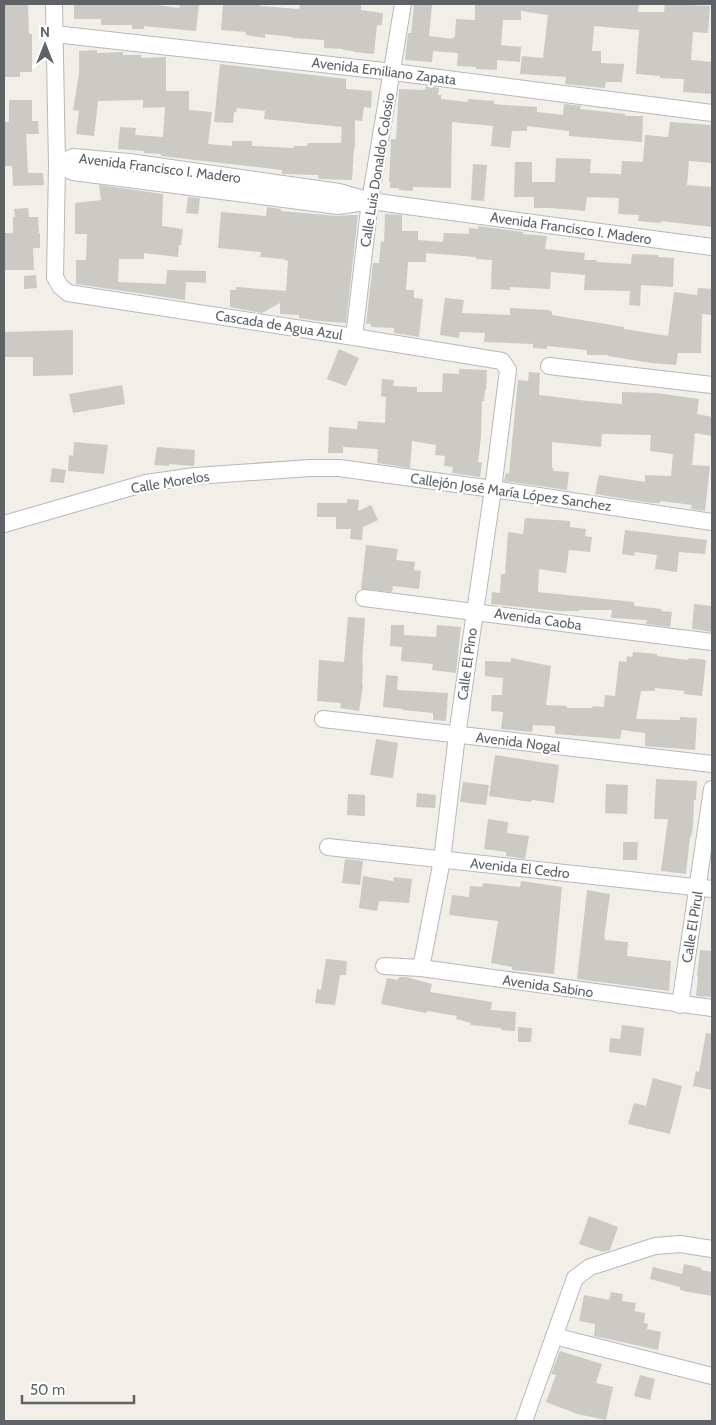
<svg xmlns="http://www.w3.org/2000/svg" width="716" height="1425" font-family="Cabin,sans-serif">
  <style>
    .building { fill: #cccac5 }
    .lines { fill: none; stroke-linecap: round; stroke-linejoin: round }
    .minor-casing { stroke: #b5b8bc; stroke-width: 18 }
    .minor { stroke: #fff; stroke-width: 16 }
    .labels { text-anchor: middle; stroke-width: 4.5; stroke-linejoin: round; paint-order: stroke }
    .street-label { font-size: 14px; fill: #5f6368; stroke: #fff }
  </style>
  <rect width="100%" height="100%" fill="#f1efe8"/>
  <g class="building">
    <path d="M4 4H28L29 34H32V72H20V77H4Z"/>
    <path d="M74 4H158L157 5 179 8 180 4H199L196 31 144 26V29H132V25H101V19H74Z"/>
    <path d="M223 4H260V6L299 9 300 4H361V10L383 13 382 25H377L374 54 354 52V51L343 50V49L324 48V40L292 38V37L265 34V38L246 35V32L221 30Z"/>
    <path d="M414 4H432L429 36 453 39V37H455L456 19 475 20V4H639L638 12H664L665 4 710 6 708 33 693 32 691 60 712 62V94L683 92 684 79 660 78V76L636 74 639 30 594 26 592 51H601V63L624 64 622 82H606L605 88 584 86 565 84 566 77 520 74 522 56 543 58 548 15 521 11V20H503L501 45 521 47 520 62 497 60V70L476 69V67L457 66 458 53 433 51 432 62 405 60 408 33H411Z"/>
    <path d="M97 50V53L123 52V55H141V58L166 57V91H189V110L212 112 208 144 232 146V141H252V146L294 148V146H307L308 143H341L342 127 264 119 265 111 237 108 236 112H234L233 123 214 122 220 64 346 79V89L372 91 371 108 364 107 362 121 355 120V148H354L352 180 319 179 318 175 286 174H282V170L161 156V154L144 153V151L118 149 120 127 136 128 135 135 163 137 165 107 143 108V100L98 101 94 136 76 134 79 111 73 110 79 73V51Z"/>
    <path d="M426 86 439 88 438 95H441V99L468 102V99L494 101V104L504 105 537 107V112L563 115 564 104 581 106 580 109 625 114V116H643L642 142 569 136V131L527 126V131H512L510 148 491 146 493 126 452 122 451 188 413 187V191L399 190V188H390V182H389L391 139H396L399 89 425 90Z"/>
    <path d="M9 100H32V121H38L39 134H26L28 173H43L44 185 13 186 12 166H4V122H9Z"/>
    <path d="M670 122 712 125V163L689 161 687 185 712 187V227L661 221V223L638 221 639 215 618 214 619 198 587 197 585 211 550 208H534V197H514L515 162H532V182H555L556 158 591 159 590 173 621 174 622 161 643 162 645 135 668 137Z"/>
    <path d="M473 164 487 165 484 201 471 200Z"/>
    <path d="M99 185 163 194 162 226 183 229 181 245H179L178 257 144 253V259H119L118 282 166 284 167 270 206 271V283L186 282 185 300 76 284V260H86L87 234H75V203L101 200Z"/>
    <path d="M188 197 200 198 198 214 186 213Z"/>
    <path d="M267 207 281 209V211L337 216 349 215H358L346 323 319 321 299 318V315L280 314V303L262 313 230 307V290H236V287L286 291 288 261 284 260V259L260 257 261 252 218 248 221 212 266 216Z"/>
    <path d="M28 208 29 217H38L39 233H40V248H33L34 270H4V233H13V217H15L14 209Z"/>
    <path d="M385 214 402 215V231H418V240L443 242 444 233 469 234V228L478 229V226L523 232V234L547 236 545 249 585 253 584 260H597L596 262 631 264 632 254 658 255V257L674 258 673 287 641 285 640 306 629 305 630 291 584 290 585 275 551 272 550 289 510 287V290L491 289 492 260 476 259V257L426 253V262H408L406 290H414V298L423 299 419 337 394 333V328L371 327V324H366L373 263H379L381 241 384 242Z"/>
    <path d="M36 275 37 288 24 289V276Z"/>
    <path d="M698 288 712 289V315L702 314 701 353H678L676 365 651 363 608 356V355H587V350L547 346V349L533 348V344L484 342 485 333 460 332 459 338 440 335 445 298 464 300 462 313 510 315V308L549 310 552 312V315L624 327V329L668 336 674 292 697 295Z"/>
    <path d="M73 330V375L33 376V357H4V332Z"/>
    <path d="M339 349 359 358 346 386 327 379Z"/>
    <path d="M459 369 487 370 486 390H485L484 401H482L481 437 478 462 482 463 480 477 452 473 453 467 444 466 445 456 435 455 436 445 412 441 410 468 377 463 378 449 343 447V453H328L329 427 357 429 358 421 385 423 386 397 381 396 382 379 394 380 393 386 417 387V392H442L443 373 459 374Z"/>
    <path d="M529 372 540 373 539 395 588 401 622 404V392L656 393 699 399 697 414 712 417V436L695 433 692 465 710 466 705 511 691 509 692 505 660 501V503H652L595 494 599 475 645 482V475L671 476 673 454 650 451 651 435 602 434 601 447 552 442V468L554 469 553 471 569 472 567 490 504 481 506 473 509 474 518 380 528 381Z"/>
    <path d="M122 385 125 404 73 413 69 394Z"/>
    <path d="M74 442 108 445 104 474 68 471 69 455 73 456Z"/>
    <path d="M157 447 195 450 194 466 169 464V466L154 465Z"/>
    <path d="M52 468 66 470 64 483 50 482Z"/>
    <path d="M347 499 359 500 358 511 371 505 378 520 363 527 362 540 350 539 351 529H336V517H317V503H347Z"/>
    <path d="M525 518 570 521V527L586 529 585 536 592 537 590 552 569 550 566 573 539 569 538 592 634 602V606L662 609 661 611 672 612 670 627 646 624 647 620 611 618 612 610H579V611H559L491 604 492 592 500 593 501 574H505L508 532 523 534Z"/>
    <path d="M625 530 707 540 705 554 679 552 677 572 655 569 657 555 635 552 634 556 622 554Z"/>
    <path d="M366 545 398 549 396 560 415 562 414 570 421 571 419 589 393 586 392 592 361 589Z"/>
    <path d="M694 604 712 606V632L692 629Z"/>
    <path d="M348 617 365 618 362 663H363L362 685H363L359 711 340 708 341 703 317 701 319 660 344 662Z"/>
    <path d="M391 625H404V635L436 637 437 625 461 627 456 673 432 670 433 664 401 661 402 647 390 646Z"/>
    <path d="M633 652 657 654V656L688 660 689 658 706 660 702 696 684 694V691L655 688V691H641L636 719 680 720V717L697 718 695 750 645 746V733L622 730 620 739 555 734V726L533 725 532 732 501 729 503 712 491 711 492 695H502L503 678 485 676V661L511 662V658L551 666 546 705 567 706V708H592L593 706 604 707 605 695 615 696 619 661 626 662 627 656 632 657Z"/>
    <path d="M386 675 398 676 397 690 448 693 446 721 433 720V713L403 710V709L383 707Z"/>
    <path d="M376 739 398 743 393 778 370 775Z"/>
    <path d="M495 755 559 765 554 803 532 800 531 802 489 796Z"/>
    <path d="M656 779 697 781 696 800H694L693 826 691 837H690L686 874 661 871 668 819H654Z"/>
    <path d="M463 782 489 785 486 805 460 802Z"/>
    <path d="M606 784 628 785 627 814 605 813Z"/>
    <path d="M417 793 436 795 435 808 416 807Z"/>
    <path d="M348 794 365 795V816L347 815Z"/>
    <path d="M488 819 508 822 507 833 529 836 525 859 506 856V852L484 849Z"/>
    <path d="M623 842H638L637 860H623Z"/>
    <path d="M345 859 363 861 360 885 342 883Z"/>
    <path d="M363 876 393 881 394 877 412 879 409 903 379 901 377 911 359 908Z"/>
    <path d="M521 881 562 887 554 974 512 970V967L491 963 498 921 449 915 452 895 469 897 470 886 482 887 483 883 520 887Z"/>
    <path d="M587 890 610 894 604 938H605V940L628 942 627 956 671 961 669 991 577 979Z"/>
    <path d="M700 950 712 951V997L696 996 698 977 697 976Z"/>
    <path d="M326 959 347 961 346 975H340L335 1005 315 1003 317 989 321 990Z"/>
    <path d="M399 977H406L432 984 430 992 492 1002 491 1010 516 1012 515 1031 501 1030V1028L471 1025V1023L456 1019 457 1016 427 1011 426 1013 381 1004 387 978 398 980Z"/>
    <path d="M622 1025 644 1028 641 1056 609 1052 610 1038 620 1039Z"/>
    <path d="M518 1027 532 1028 531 1042H518Z"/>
    <path d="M706 1033 712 1034V1090L693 1086 696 1071 699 1072Z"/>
    <path d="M653 1078 682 1086 670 1134 628 1124 634 1103 646 1106Z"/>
    <path d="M589 1216 618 1227 610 1250 603 1252 579 1244Z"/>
    <path d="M684 1264 702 1268 701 1270 712 1272V1296L683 1291V1290H680V1287L650 1279 653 1267 682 1274Z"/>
    <path d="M611 1292 623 1294 622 1301 636 1303 634 1311 645 1313 644 1323 648 1324 647 1329 661 1332 658 1350 594 1336 595 1324 579 1321 584 1295 609 1300Z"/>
    <path d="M560 1351 602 1364 596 1383 613 1387 606 1420 577 1414 546 1402 556 1375 551 1374Z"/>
    <path d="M640 1375 655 1379 650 1400 634 1396Z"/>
  </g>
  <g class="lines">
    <defs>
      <g id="minor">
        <path d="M54 4 57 165 55 277 60 286 68 293 354 337 502 361 508 370 493 489 457 735 442 860 421 968"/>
        <path d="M55 34 393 72 712 113"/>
        <path d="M57 165 73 157 129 162 339 192 370 201 712 247"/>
        <path d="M57 165 73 172 338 206 366 202"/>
        <path d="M354 337 370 201 403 4"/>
        <path d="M549 366 712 385"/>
        <path d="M4 524 146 483 195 476 310 468H339L493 489 712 522"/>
        <path d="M364 598 712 642"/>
        <path d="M323 719 712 764"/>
        <path d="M328 847 712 889"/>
        <path d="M384 966 421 968 712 1008"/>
        <path d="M680 1005 712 789"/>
        <path d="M554 1336 712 1376"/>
        <path d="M524 1421 575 1278 590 1267 655 1246 680 1244 712 1249"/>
      </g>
    </defs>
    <use href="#minor" class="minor-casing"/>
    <use href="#minor" class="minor"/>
  </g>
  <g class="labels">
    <g class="street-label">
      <text transform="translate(384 71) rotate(7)" y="5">Avenida Emiliano Zapata</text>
      <text transform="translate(160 168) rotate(7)" y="5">Avenida Francisco I. Madero</text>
      <text transform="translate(377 170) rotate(-81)" y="5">Calle Luis Donaldo Colosio</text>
      <text transform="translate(571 228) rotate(8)" y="5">Avenida Francisco I. Madero</text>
      <text transform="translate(279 325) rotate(9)" y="5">Cascada de Agua Azul</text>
      <text transform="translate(170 482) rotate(-9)" y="5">Calle Morelos</text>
      <text transform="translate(511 492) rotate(8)" y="5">Callejón José María López Sanchez</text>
      <text transform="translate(538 619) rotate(8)" y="5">Avenida Caoba</text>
      <text transform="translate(467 664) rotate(-82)" y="5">Calle El Pino</text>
      <text transform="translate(518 742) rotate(7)" y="5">Avenida Nogal</text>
      <text transform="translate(520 868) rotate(6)" y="5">Avenida El Cedro</text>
      <text transform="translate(692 927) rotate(-81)" y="5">Calle El Pirul</text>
      <text transform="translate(548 986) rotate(8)" y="5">Avenida Sabino</text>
    </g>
  </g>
  <rect width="716" height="1425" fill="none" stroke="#5f6368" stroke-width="10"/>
  <g transform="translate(45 45)" stroke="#ffffff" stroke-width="4" paint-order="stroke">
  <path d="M0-4L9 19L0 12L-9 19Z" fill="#5f6368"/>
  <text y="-8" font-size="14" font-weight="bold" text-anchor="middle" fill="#5f6368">N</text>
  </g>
  <path d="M22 1395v8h112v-8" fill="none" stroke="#5f6368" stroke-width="2.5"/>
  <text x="30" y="1395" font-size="15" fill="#5f6368" stroke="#ffffff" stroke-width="4" paint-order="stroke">50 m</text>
</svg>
